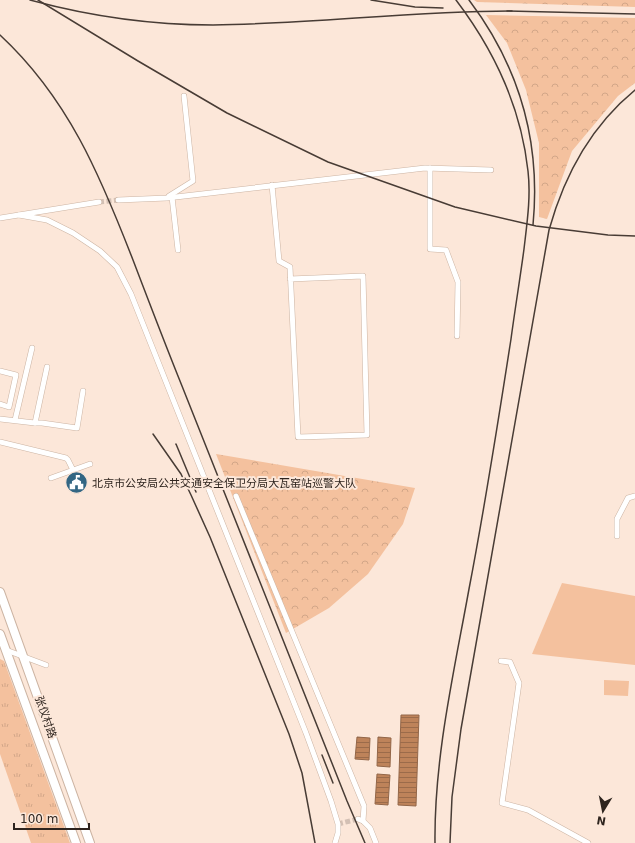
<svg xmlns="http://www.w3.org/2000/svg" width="635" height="843" font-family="'DejaVu Sans','Noto Sans SC',sans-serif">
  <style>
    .grass { fill: #f4c19e }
    .forest { fill: url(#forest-crowns) }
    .park { fill: url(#park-tufts) }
    .water { fill: url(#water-rules); stroke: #936648 }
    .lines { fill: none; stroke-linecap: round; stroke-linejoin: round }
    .street-tunnel { stroke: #d3c0b4; stroke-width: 5; stroke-dasharray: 5 2.5; stroke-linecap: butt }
    .street-casing { stroke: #ccb4a3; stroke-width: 6 }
    .primary-casing { stroke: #ccb4a3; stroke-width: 10 }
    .street { stroke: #fff; stroke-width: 5 }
    .primary { stroke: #fff; stroke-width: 8 }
    .rail { stroke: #483c35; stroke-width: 1.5 }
    .labels { text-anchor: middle; stroke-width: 4; stroke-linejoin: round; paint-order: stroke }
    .poi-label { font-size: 11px; fill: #2e241e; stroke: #fce7d9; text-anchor: start }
    .street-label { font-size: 11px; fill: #2e241e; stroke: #fce7d9 }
  </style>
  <defs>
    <pattern id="forest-crowns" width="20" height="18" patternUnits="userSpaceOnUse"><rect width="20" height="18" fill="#f4c19e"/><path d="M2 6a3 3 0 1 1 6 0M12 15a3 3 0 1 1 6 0" fill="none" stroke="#d2a688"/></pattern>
    <pattern id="park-tufts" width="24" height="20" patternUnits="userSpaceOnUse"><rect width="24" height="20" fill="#f4c19e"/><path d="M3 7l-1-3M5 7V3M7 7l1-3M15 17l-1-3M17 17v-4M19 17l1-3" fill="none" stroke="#d2a688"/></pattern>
    <pattern id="water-rules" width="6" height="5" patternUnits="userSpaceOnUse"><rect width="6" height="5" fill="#be835a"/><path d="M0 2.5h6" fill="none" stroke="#9b6b4a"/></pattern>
  </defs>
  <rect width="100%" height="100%" fill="#fce7d9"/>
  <g class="grass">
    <path d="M562 583 635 596V665L532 654Z"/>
    <path d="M604 680 629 681 628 696 604 695Z"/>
  </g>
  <g class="forest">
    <path d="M474 0H635V7L477 2Z"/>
    <path d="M486 15 635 18V83L618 96 572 151 547 219 539 217V143L526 90 507 43Z"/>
    <path d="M216 454 415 488 403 524 368 574 329 608 286 633Z"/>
  </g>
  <path class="park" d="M0 659 4 661 70 843H31L0 754Z"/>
  <g class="water">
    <path d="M401 715H419L416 806 398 805Z"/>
    <path d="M357 737 370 738 369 760 355 759Z"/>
    <path d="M378 737 391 738 390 767 377 766Z"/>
    <path d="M377 774 390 775 388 805 375 804Z"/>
  </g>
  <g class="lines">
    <g class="street-tunnel">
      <path d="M99 202 118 200"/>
      <path d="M338 824 358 819"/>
    </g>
    <defs>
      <g id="street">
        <path d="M430 168V249L446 250 458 282 457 336"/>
        <path d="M272 185 279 261 290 267 298 437 367 435 363 276 290 279"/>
        <path d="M169 196 193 181 184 96"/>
        <path d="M172 197 178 250"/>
        <path d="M118 200 167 198 425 168 491 170"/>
        <path d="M19 215 47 220 73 233 100 251 117 267 131 294 306 733 331 801 338 824V833L335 843"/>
        <path d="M0 218 99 202"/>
        <path d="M0 371 16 375 9 407 0 404"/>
        <path d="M0 419 35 423 47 367"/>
        <path d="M15 420 32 348"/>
        <path d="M35 423H42L77 428 83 391"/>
        <path d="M0 442 66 458 68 460 73 470"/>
        <path d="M51 478 90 464"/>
        <path d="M236 496 364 806 363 821 370 828 376 843"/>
        <path d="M617 536V519L628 498 635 496"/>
        <path d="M6 650 46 665"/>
        <path d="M501 661 510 662 519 683 502 803 528 810 588 843"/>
        <path d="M358 819 363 821"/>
      </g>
      <g id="primary">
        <path d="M0 592 90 843"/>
        <path d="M0 634 76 843"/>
      </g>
    </defs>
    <use href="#street" class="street-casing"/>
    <use href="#primary" class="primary-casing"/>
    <use href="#street" class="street"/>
    <use href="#primary" class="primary"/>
    <g class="rail">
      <path d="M30 0C89 16 152 25 213 25 312 24 412 11 512 11"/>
      <path d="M38 0 138 61 227 113 328 162 455 207 536 226 608 235 635 236"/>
      <path d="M371 0 415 7 443 8"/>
      <path d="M469 0C519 66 541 142 533 225"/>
      <path d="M507 11 635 14"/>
      <path d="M0 35C68 98 100 175 133 260 149 302 165 344 182 386 237 525 292 663 347 801L365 843"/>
      <path d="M153 434 181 474 191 495 210 537 289 734 302 773 315 843"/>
      <path d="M176 444 196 492"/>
      <path d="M322 755 333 783"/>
      <path d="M435 843C434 758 454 672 469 589 485 506 498 423 511 339 515 309 520 279 524 249 527 223 531 197 528 171 521 107 494 50 456 0"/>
      <path d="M450 843 452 797 461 729 549 230C564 176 591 126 635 90"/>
    </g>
  </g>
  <defs>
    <symbol id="civic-disc" viewBox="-11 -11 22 22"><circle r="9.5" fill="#336683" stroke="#fce7d9"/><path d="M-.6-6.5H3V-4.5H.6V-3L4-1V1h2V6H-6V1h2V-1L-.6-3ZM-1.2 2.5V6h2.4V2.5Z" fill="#fff"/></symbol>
  </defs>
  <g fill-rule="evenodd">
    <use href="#civic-disc" x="64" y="470" width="25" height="25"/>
  </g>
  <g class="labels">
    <g class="poi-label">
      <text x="92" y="487">北京市公安局公共交通安全保卫分局大瓦窑站巡警大队</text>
    </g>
    <g class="street-label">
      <text transform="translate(46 717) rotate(71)" y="4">张仪村路</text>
    </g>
  </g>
  <g transform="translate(603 811) rotate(190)" stroke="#fce7d9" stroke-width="3" paint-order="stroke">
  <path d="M0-3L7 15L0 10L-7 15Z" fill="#2e241e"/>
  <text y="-6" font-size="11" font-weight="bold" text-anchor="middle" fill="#2e241e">N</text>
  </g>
  <path d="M14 823v6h75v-6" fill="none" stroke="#2e241e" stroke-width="2"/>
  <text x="20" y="823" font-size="12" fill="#2e241e" stroke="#fce7d9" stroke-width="3" paint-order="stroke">100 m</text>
</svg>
